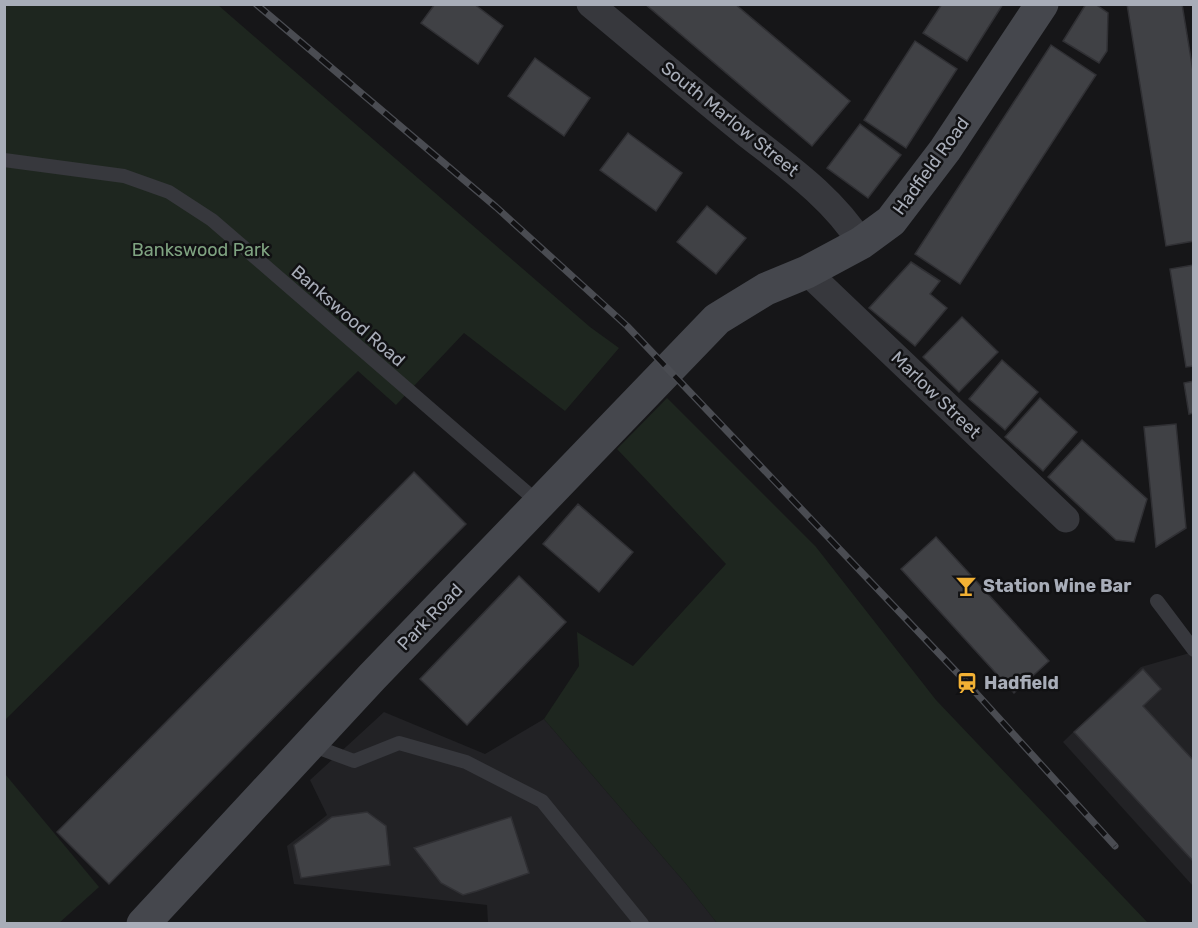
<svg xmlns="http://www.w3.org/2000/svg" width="1198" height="928" font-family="Rubik,sans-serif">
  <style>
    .built { fill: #222225 }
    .green { fill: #1e261f }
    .building { fill: #404145; stroke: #303034; stroke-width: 1.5 }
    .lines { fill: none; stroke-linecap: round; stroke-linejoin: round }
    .lane { stroke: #37383d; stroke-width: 14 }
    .street { stroke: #37383d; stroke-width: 27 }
    .secondary { stroke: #45474d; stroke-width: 33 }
    .rail-casing { stroke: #4a4c52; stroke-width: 7 }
    .rail { stroke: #111113; stroke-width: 4.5; stroke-dasharray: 14; stroke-linecap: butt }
    .labels { text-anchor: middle; stroke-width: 5; stroke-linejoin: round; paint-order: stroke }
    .street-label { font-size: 18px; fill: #a8adb8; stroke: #111113 }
    .park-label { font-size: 18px; fill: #7fa381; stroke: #111113 }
    .poi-label { font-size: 18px; font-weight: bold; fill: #a8adb8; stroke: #111113; text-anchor: start }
  </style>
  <rect width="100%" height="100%" fill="#161618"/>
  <g class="built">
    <path d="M1193 652V886L1063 742 1141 667Z"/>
    <path d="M384 712 485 754 544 719 687 885 717 923H488L487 905 294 884 287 846 327 815 310 780Z"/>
  </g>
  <g class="green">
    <path d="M5 5H218L590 327 619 348 565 411 464 333 396 405 358 371 5 720Z"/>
    <path d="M667 398 816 547 936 700 1148 923H717L687 885 544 719 579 666 577 632 633 666 726 564 617 449Z"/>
    <path d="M5 774 99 887 59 923H5Z"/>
  </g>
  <g class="building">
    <path d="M435 4H474L503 26 478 64 421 23Z"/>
    <path d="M645 4H735L850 101 812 146Z"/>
    <path d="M942 4H1003L967 61 923 33Z"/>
    <path d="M1086 4H1095L1108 13 1107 51 1099 63 1063 41Z"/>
    <path d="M1127 4H1182L1194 77V241L1166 246Z"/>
    <path d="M915 41 957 69 906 148 864 120Z"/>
    <path d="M1051 45 1096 75 960 284 915 254Z"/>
    <path d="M535 58 590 98 564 136 508 96Z"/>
    <path d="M860 124 901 155 868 198 827 168Z"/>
    <path d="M628 133 682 173 656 211 600 170Z"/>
    <path d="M707 206 746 238 716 274 677 242Z"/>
    <path d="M911 262 940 281 930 294 947 308 915 346 869 308Z"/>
    <path d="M1194 265V366L1186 367 1170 269Z"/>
    <path d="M962 317 998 352 959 392 923 357Z"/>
    <path d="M1002 360 1038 392 1005 430 969 399Z"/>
    <path d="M1194 381V413L1189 414 1184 383Z"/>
    <path d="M1040 398 1077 432 1043 471 1005 437Z"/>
    <path d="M1176 424 1186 528 1156 547 1144 427Z"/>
    <path d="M1082 440 1147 499 1134 542 1116 540 1048 477Z"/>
    <path d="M414 472 466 524 109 884 57 832Z"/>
    <path d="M578 504 633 552 599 592 543 544Z"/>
    <path d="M936 537 1049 661 1014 693 901 569Z"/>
    <path d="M519 576 566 622 467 725 420 679Z"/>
    <path d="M1143 669 1161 689 1143 706 1194 761V862L1074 732Z"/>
    <path d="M367 812 386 826 390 865 301 878 294 845 332 817Z"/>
    <path d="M511 817 529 873 477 891 463 895 441 883 414 848Z"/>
  </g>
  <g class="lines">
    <g class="lane">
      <path d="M4 160 124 176 169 192 212 220 539 503"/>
      <path d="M1157 601 1194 650"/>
      <path d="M311 745 354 761 399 743 466 762 542 801 642 924"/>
    </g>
    <g class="street">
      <path d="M590 4C642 47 693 91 745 133 787 166 832 197 861 243"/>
      <path d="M807 272 1066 519"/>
    </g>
    <path class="secondary" d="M143 924 372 677 717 319 766 289 807 272 861 243 891 221 945 150 1042 4"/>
    <defs>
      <path id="rail" d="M256 4 496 207 627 326 967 683 1115 846"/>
    </defs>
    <use href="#rail" class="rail-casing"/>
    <use href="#rail" class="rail"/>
  </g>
  <defs>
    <symbol id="bar-bare" viewBox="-9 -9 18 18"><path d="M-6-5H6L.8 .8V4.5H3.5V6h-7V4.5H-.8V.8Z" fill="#f2b134" stroke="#111113" stroke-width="2.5" paint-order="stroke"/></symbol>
    <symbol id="station-bare" viewBox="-9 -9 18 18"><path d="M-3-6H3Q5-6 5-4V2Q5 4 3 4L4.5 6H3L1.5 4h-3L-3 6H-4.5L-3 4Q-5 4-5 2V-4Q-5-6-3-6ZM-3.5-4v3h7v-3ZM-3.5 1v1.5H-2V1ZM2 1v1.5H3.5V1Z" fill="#f2b134" stroke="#111113" stroke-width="2.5" paint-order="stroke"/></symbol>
  </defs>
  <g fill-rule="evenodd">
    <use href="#bar-bare" x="951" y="571" width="30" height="30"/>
    <use href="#station-bare" x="952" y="668" width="30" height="30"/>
  </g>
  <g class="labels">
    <g class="street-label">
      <text transform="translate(730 119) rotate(39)" y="6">South Marlow Street</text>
      <text transform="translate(931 166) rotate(-54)" y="6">Hadfield Road</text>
      <text transform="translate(348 316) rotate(41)" y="6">Bankswood Road</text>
      <text transform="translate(936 395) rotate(44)" y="6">Marlow Street</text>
      <text transform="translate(430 617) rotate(-46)" y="6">Park Road</text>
    </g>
    <g class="park-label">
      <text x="201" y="256">Bankswood Park</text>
    </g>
    <g class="poi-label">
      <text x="983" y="592">Station Wine Bar</text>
      <text x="984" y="689">Hadfield</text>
    </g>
  </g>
  <rect width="1198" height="928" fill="none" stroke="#a8adb8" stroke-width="12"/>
</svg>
